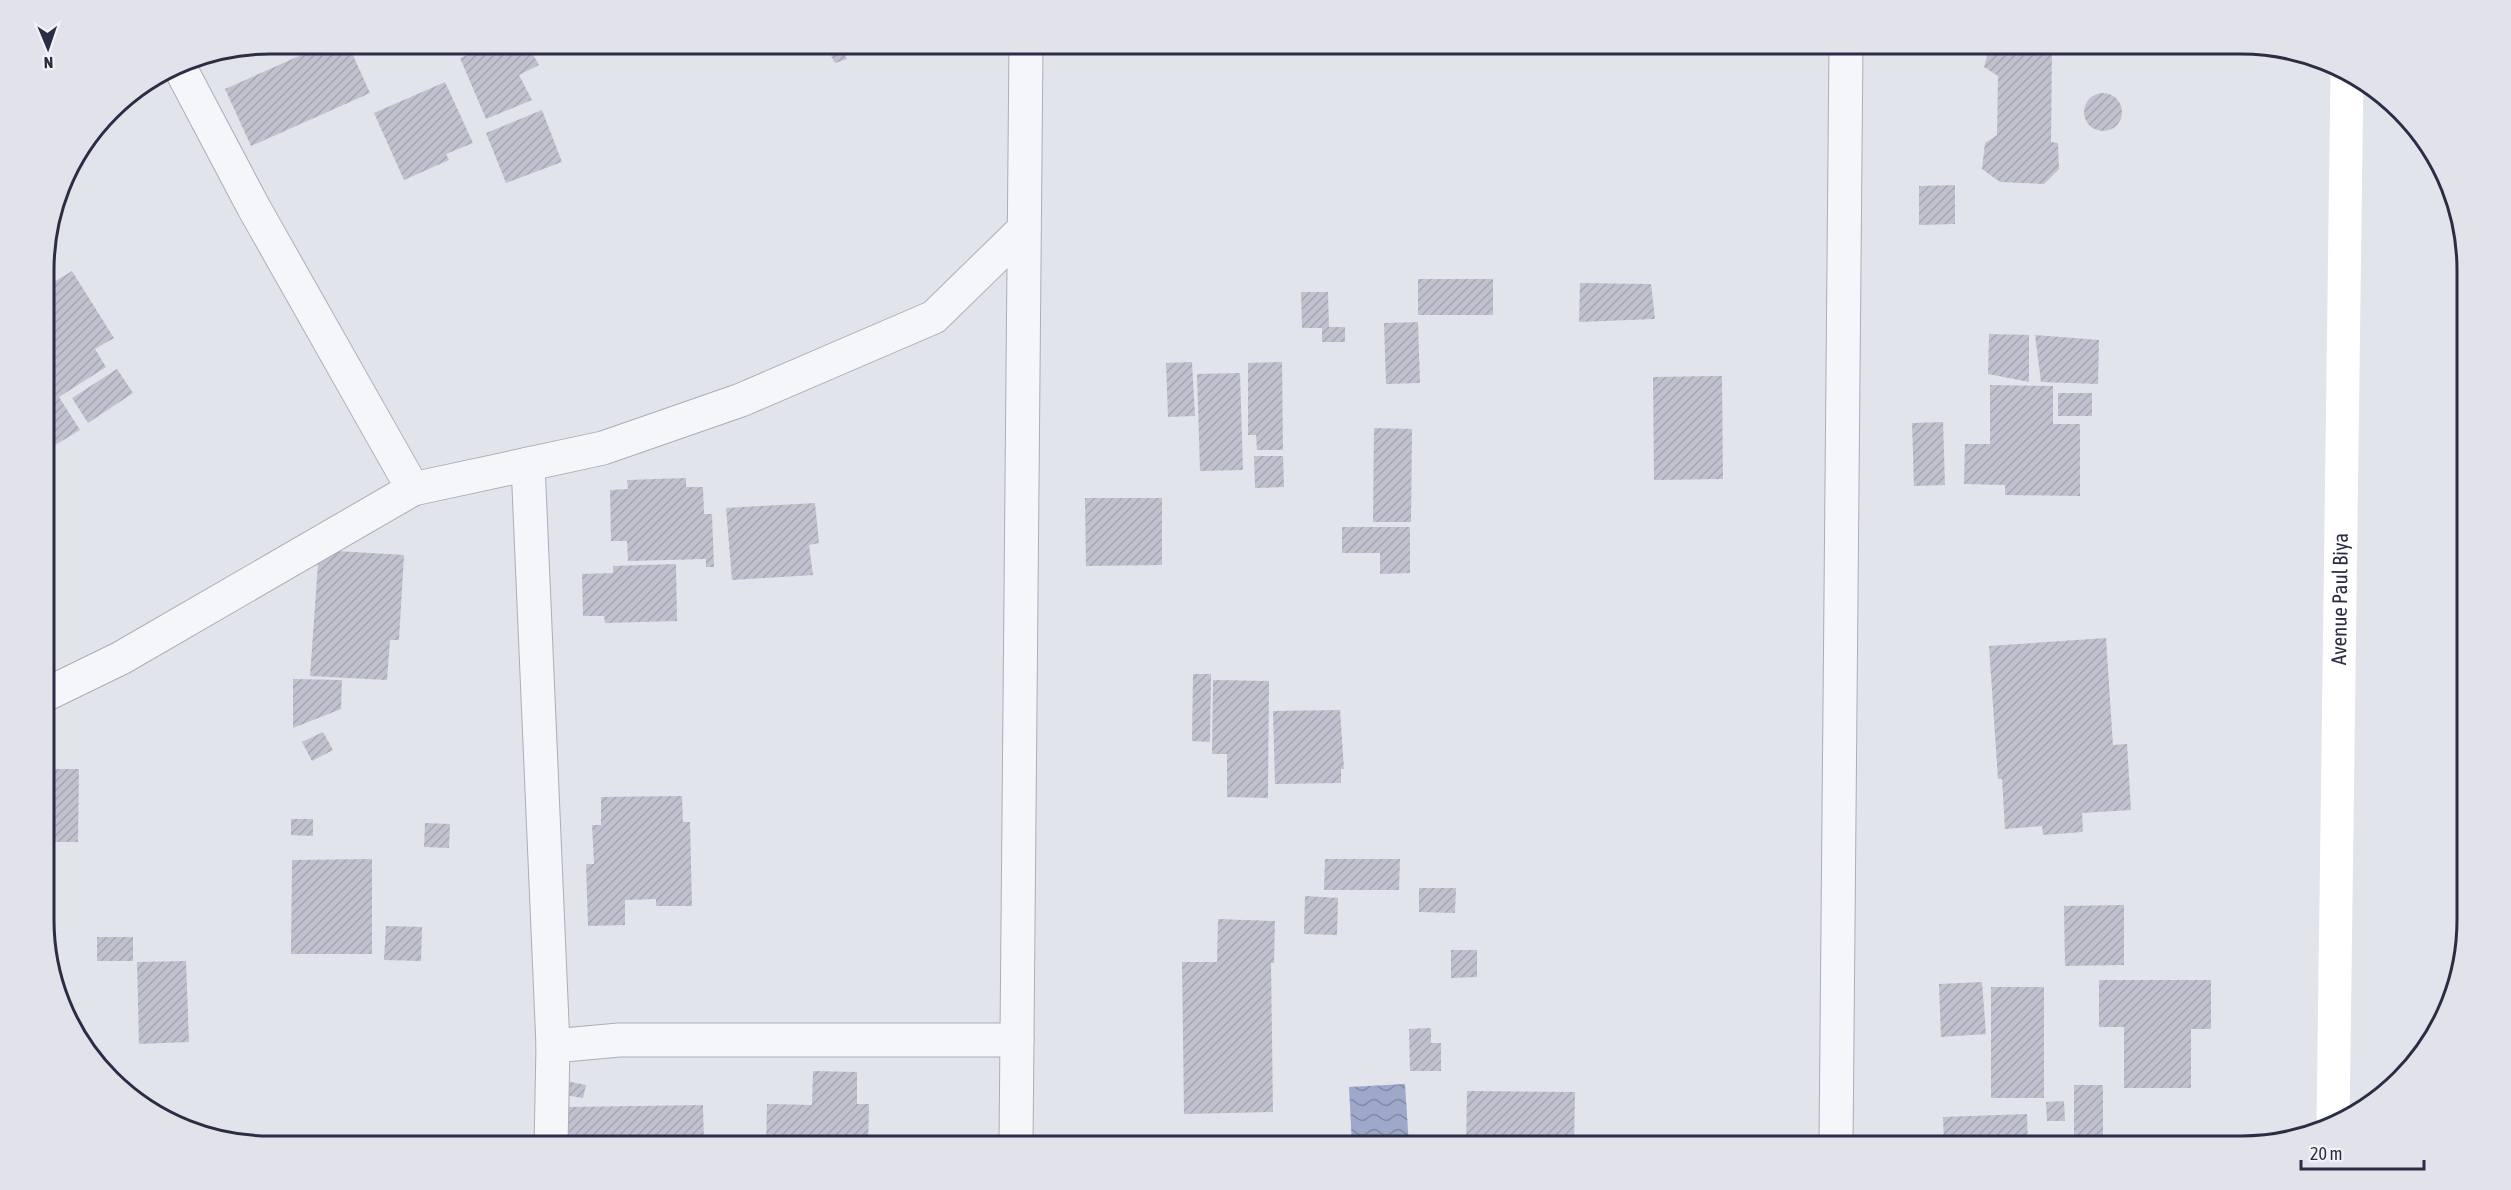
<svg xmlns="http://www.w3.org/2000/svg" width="2511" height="1190" font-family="'Asap Condensed',sans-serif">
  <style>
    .water { fill: url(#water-waves) }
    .building { fill: url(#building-hatch) }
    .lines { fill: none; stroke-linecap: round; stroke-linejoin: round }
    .street-casing { stroke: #abadb9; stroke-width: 35 }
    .street { stroke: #f5f6f9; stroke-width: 33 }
    .secondary { stroke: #fff; stroke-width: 33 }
    .labels { text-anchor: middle; stroke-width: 6; stroke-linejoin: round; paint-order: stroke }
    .street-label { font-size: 21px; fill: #2a2d43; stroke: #f2f3f8 }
    .rim { fill: none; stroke: #2a2d43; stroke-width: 3 }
  </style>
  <defs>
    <pattern id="water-waves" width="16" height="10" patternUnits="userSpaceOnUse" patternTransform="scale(1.5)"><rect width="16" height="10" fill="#9da8cb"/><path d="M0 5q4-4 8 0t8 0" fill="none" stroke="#8089a6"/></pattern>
    <pattern id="building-hatch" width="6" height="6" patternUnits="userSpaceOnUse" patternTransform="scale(1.5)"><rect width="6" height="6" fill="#c0c1ce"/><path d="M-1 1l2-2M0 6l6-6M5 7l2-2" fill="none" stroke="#a5a6b2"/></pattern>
  </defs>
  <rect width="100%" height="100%" fill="#e2e4eb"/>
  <path class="water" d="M1405 1084 1409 1146H1352L1349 1087Z"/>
  <g class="building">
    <path d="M326 44H348L370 93 251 146 225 89Z"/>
    <path d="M496 44H527L539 65 519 75 532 100 486 119 460 58Z"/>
    <path d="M834 44H840L847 59 835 63 826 47Z"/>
    <path d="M2004 44H2052L2051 142 2058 143 2059 169 2044 184 2000 182 1982 169 1985 143 1997 135 1998 76 1984 67 1989 49Z"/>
    <path d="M445 82 473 143 446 154 449 160 404 180 374 113Z"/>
    <circle cx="2103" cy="112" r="19"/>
    <path d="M542 110 562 162 506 183 486 133Z"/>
    <path d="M1955 185V224L1919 225V186Z"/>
    <path d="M72 271 114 338 95 349 106 367 59 397 80 430 52 447 44 436V288Z"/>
    <rect x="1418" y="279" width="75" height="36"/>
    <path d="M1580 283 1651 284 1655 319 1579 322Z"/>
    <path d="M1301 292H1328L1329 327H1345V342H1322V328H1302Z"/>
    <path d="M1418 322 1420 383 1386 384 1384 323Z"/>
    <path d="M1989 334 2029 335V382L1988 374Z"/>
    <path d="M2035 335 2099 340 2098 384 2041 382Z"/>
    <path d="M1192 362 1195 416 1168 417 1166 363Z"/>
    <path d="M1282 362 1283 450H1257L1256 435H1248V363Z"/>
    <path d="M117 369 133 393 88 423 72 398Z"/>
    <path d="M1240 373 1243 470 1200 471 1197 374Z"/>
    <path d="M1722 376 1723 479 1654 480 1653 377Z"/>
    <path d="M1990 385 2053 386V424H2080V496L2005 495V485L1964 484 1965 444H1990Z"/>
    <rect x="2058" y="393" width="34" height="23"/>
    <path d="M1943 422 1945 485 1914 486 1912 423Z"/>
    <path d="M1374 428 1412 429 1411 522H1373Z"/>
    <path d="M1254 456H1283L1284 487 1255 488Z"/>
    <path d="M686 478V487H703L704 514H712L714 567H706V559L628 561 627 541H611L610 490 628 489 627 480Z"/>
    <path d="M1085 498H1162V565L1086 566Z"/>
    <path d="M815 503 819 543 809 545 813 575 732 580 726 508Z"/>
    <path d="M1342 527H1410V573L1380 574V553H1342Z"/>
    <path d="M319 550 404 555 399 640H390L387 680 310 676Z"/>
    <path d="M676 564 677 621 605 623 604 616H583L582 574 613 573V566Z"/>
    <path d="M2106 638 2113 745 2127 744 2131 810 2082 813 2083 832 2043 835 2042 826 2005 829 2002 779H1998L1989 646Z"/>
    <path d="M1193 674H1211L1210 742 1192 741Z"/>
    <path d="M293 679 342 680 341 709 293 728Z"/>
    <path d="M1213 680 1269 681 1268 798 1227 797V754H1212Z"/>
    <path d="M1340 710 1344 769H1341V783L1275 784 1273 711Z"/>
    <path d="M323 732 333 750 312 761 302 742Z"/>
    <path d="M45 769H79L78 842H45Z"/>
    <path d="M682 796 683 822H690L692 906H656V899L625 900V925L588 926 586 864H594L592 825H601V797Z"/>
    <path d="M291 819H313V836L291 835Z"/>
    <path d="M425 823 450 824 449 848 424 847Z"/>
    <path d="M372 859V954H291L292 860Z"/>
    <path d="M1325 859H1400L1399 890H1324Z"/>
    <path d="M1419 888H1456L1455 913 1419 912Z"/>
    <path d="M1305 896 1338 898 1337 935 1304 934Z"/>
    <path d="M2124 905V965L2065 966 2064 906Z"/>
    <path d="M1218 919 1275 921 1274 963H1271L1273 1112 1184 1114 1182 962H1217Z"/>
    <path d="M386 926 422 927 421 961 384 960Z"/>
    <rect x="97" y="937" width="36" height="24"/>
    <path d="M1451 950H1477V977L1451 978Z"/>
    <path d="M186 961 189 1042 139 1044 137 962Z"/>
    <path d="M2099 980H2211V1029H2191V1088H2124V1027H2099Z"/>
    <path d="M1982 982 1986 1034 1941 1037 1939 984Z"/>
    <rect x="1991" y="987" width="53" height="111"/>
    <path d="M1431 1028V1043H1441V1071H1410L1409 1029Z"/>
    <path d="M813 1071 857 1072V1104H869L868 1146H766L767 1104 812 1105Z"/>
    <path d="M561 1080 586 1085 583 1098 558 1094Z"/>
    <path d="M2074 1085H2103V1138L2074 1139Z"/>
    <path d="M1467 1091 1575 1092 1574 1146H1466Z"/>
    <path d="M2064 1101 2065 1121H2047L2046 1102Z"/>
    <path d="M703 1105 704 1146H569L568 1107Z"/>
    <path d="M2027 1114 2028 1146H1944L1943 1117Z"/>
  </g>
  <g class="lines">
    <defs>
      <g id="street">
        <path d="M178 64 254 208 413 489"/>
        <path d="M528 464 553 1046"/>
        <path d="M45 695 121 658 413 489 603 448 741 400 934 317 1024 229"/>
        <path d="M551 1146 553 1046 619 1040H1017"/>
        <path d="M1016 1146 1026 44"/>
        <path d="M1836 1146 1846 44"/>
      </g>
    </defs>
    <use href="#street" class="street-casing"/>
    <use href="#street" class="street"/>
    <path class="secondary" id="s1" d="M2333 1125 2347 72"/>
  </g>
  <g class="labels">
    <g class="street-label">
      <text dy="7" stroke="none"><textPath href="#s1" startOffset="526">Avenue Paul Biya</textPath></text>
    </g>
  </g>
  <path d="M0 0H2511V1190H0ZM270 54H2241A216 216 0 0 1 2457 270V920A216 216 0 0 1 2241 1136H270A216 216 0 0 1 54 920V270A216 216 0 0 1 270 54Z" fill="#e2e3ea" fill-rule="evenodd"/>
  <path class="rim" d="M270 54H2241A216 216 0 0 1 2457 270V920A216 216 0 0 1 2241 1136H270A216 216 0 0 1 54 920V270A216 216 0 0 1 270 54Z"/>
  <g transform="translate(48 48) rotate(178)" stroke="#f2f3f8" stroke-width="4.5" paint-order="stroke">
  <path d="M0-4.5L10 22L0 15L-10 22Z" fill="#2a2d43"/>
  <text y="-9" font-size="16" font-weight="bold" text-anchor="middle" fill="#2a2d43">N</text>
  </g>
  <path d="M2301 1160v9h123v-9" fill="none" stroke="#2a2d43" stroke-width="3"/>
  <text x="2310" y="1160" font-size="18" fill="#2a2d43" stroke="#f2f3f8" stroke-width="4.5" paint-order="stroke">20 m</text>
</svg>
